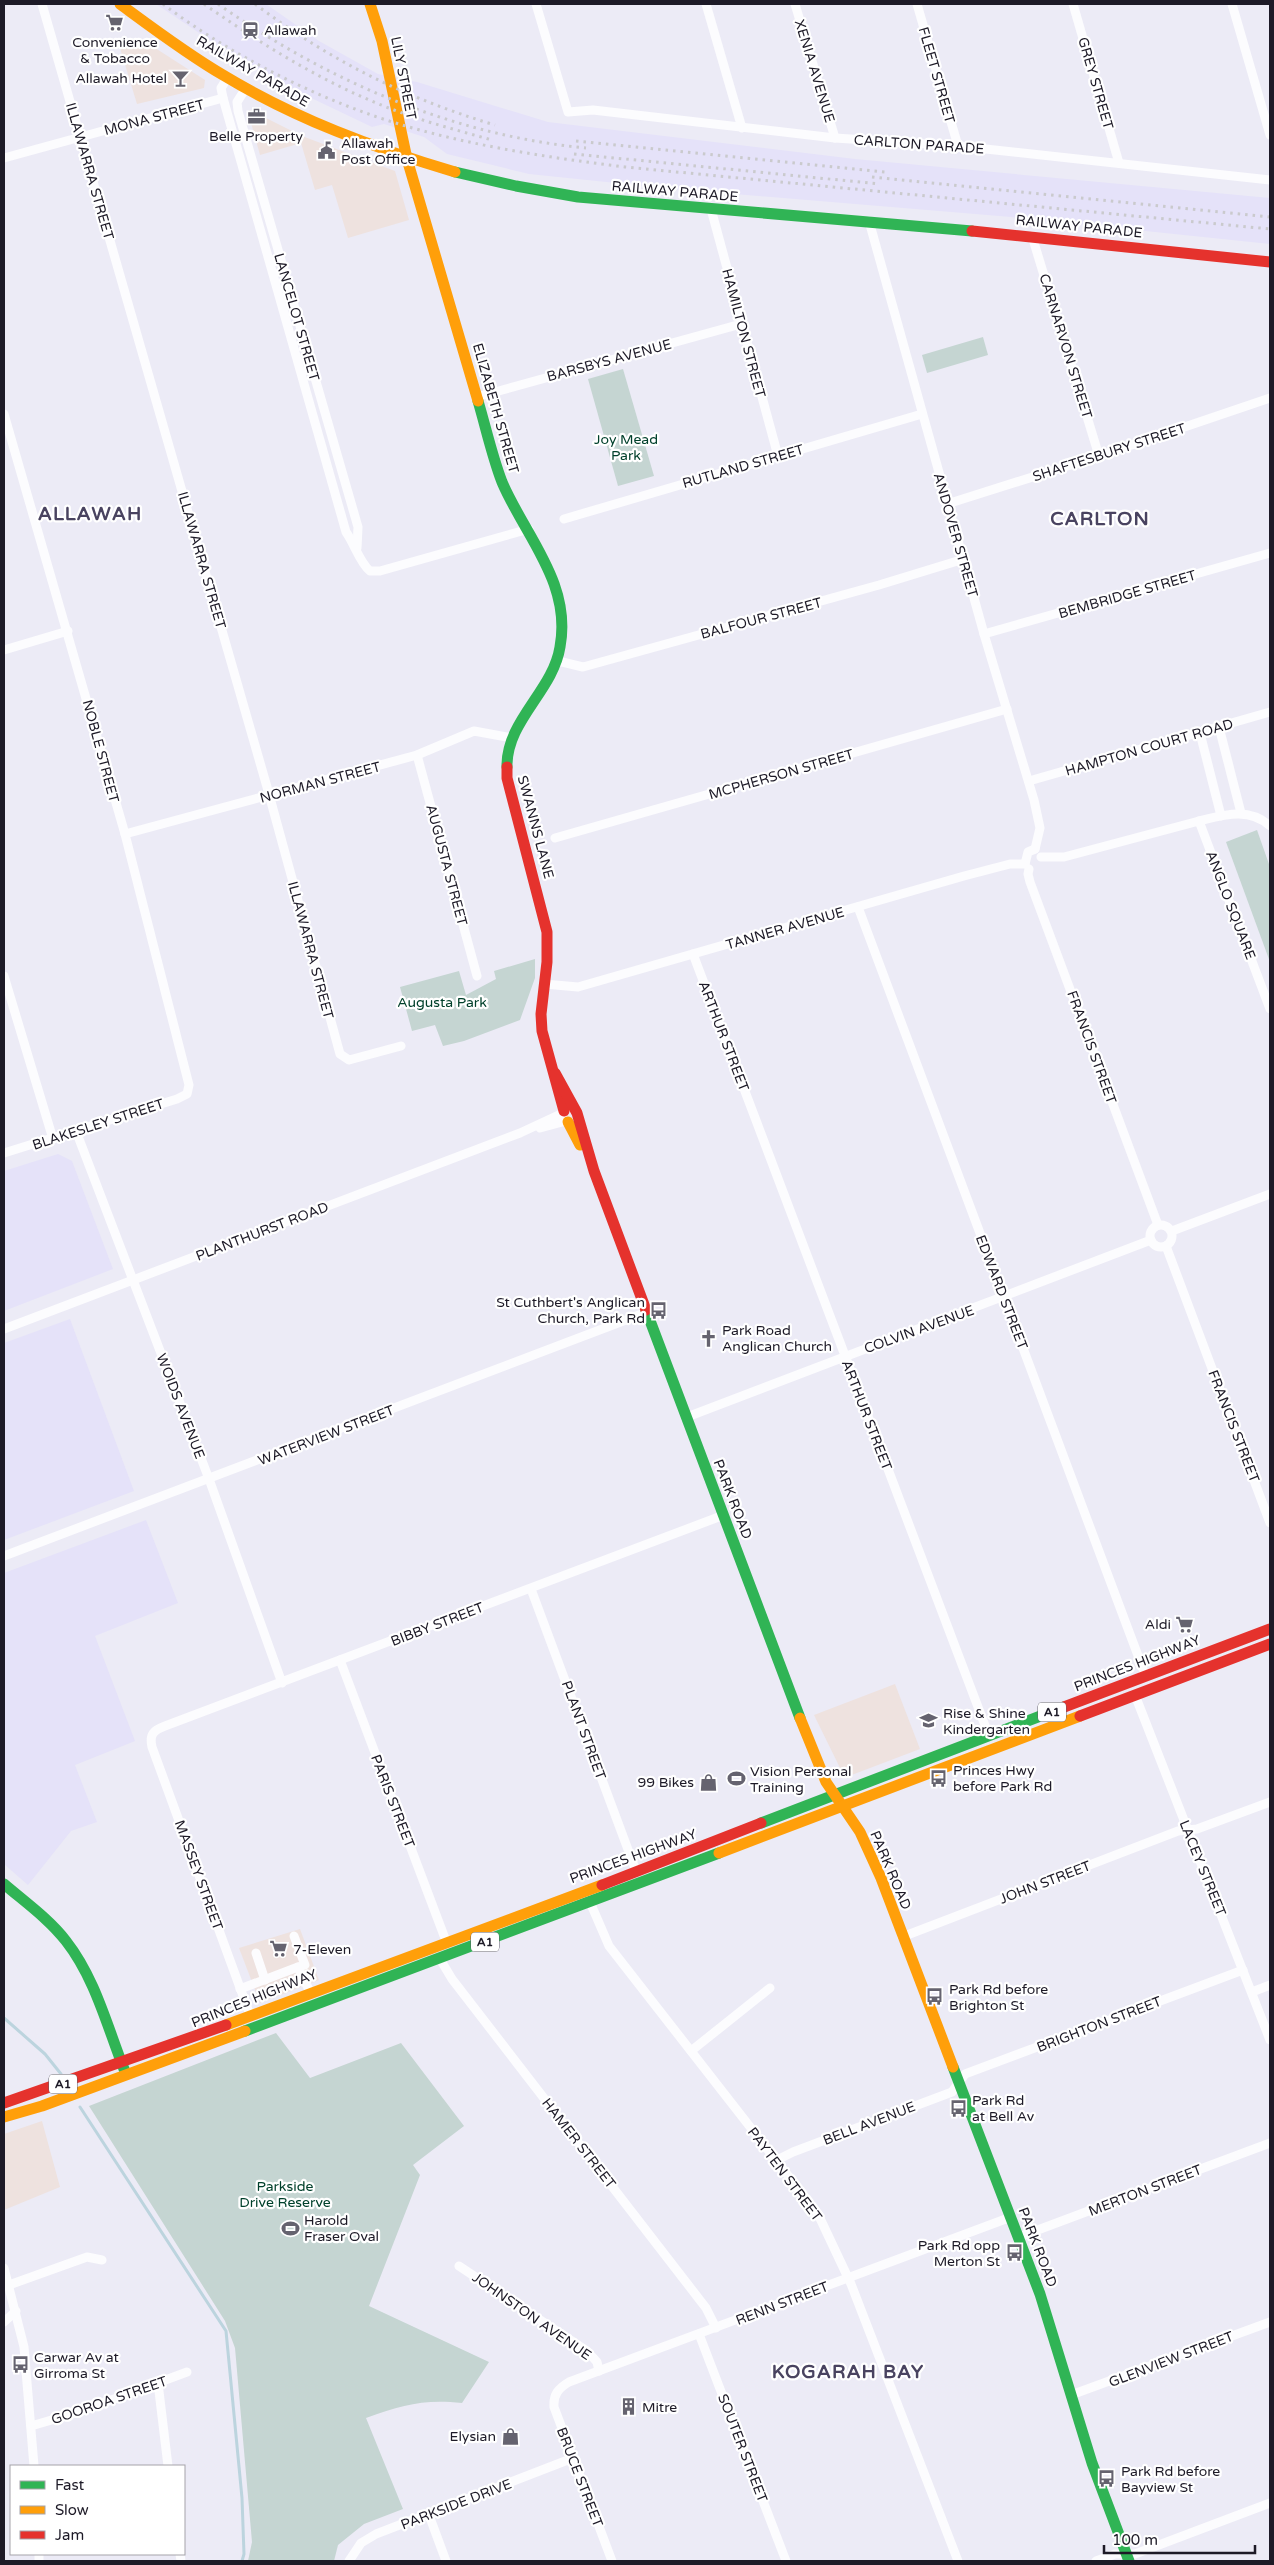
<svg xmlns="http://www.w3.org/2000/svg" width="1274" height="2565" font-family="'Varela Round',sans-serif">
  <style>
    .commercial { fill: #eee2df }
    .built { fill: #e5e2f9 }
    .green { fill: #c5d5d2 }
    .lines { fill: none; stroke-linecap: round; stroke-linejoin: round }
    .stream { stroke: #bcd4de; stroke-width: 3 }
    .street { stroke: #fcfcfe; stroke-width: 9 }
    .fast { stroke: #30b455; stroke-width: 11 }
    .slow { stroke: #ff9f0a; stroke-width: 11 }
    .jam { stroke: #e5322d; stroke-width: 11 }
    .rail { stroke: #cacacd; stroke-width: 3; stroke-dasharray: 2.5 5; stroke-linecap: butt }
    .labels { text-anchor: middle; stroke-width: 4.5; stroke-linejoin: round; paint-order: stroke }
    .shield { fill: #fff; stroke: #615f68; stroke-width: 1 }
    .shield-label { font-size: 12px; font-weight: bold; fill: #1d1a27 }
    .poi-label { font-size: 14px; fill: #1d1a27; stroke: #fff; text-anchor: start }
    .street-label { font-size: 14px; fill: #1d1a27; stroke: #fff }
    .park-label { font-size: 14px; fill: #00402b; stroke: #fff }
    .district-label { font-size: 19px; font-weight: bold; letter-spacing: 1px; fill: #494360; stroke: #fff }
  </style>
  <rect width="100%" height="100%" fill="#ecebf6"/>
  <g class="commercial">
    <path d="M141 39 205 80 204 88 137 104 120 48Z"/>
    <path d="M250 110 302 136 395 171 409 220 348 238 332 185 315 190 301 143 260 155 248 112Z"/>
    <path d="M895 1684 920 1749 849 1776 843 1774 814 1715Z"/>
    <path d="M300 1929 319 1980 260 2003 239 1948Z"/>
    <path d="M42 2121 60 2187 4 2210V2134Z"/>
  </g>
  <g class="built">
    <path d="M156 4H266L319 41 378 74 417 82 548 122 855 159 1270 198V244L1011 217 674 189 529 174 447 154 424 137 384 124 372 127 307 96 226 51Z"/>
    <path d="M58 1154 72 1161 113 1269 4 1311V1171Z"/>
    <path d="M70 1319 134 1491 4 1540V1343Z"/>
    <path d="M146 1520 178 1603 95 1636 135 1741 75 1765 97 1822 71 1831 28 1885 4 1864V1573Z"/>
  </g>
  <g class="green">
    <path d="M983 337 988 355 927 373 922 355Z"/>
    <path d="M623 369 654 476 618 486 588 379Z"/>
    <path d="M1257 830 1270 867V962L1226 842Z"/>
    <path d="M535 959V978L520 1020 464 1041 443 1046 435 1025 412 1031 400 987 459 971 466 995 496 979 494 971Z"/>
    <path d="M276 2033 310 2078 401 2043 464 2126 413 2165 420 2175 369 2306 489 2362 462 2403C423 2399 403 2405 366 2418L403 2509 364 2524 338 2545 334 2561H248L252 2542 235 2348 225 2321 89 2106Z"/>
  </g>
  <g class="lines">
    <g class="stream">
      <path d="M4 2018 45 2054 61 2074"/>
      <path d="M80 2107 226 2331 242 2498 244 2554 242 2561"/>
    </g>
    <g class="street">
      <path d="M42 4 267 787 340 1054 349 1060 401 1046"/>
      <path d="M536 4 568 112 593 110 835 138 958 146 1270 180"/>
      <path d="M706 4 742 128"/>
      <path d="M795 4 835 138"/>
      <path d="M917 4 958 146"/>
      <path d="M1073 4 1119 163"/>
      <path d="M1232 4 1270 135"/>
      <path d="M246 88 237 102 238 111 358 527 357 548"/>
      <path d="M223 98 346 532C354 543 360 563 370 571H380L529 529"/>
      <path d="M4 158 223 98 221 88 228 77"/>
      <path d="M711 209 778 456"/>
      <path d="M869 221 984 634 1034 800 1040 828 1035 849"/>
      <path d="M1032 236 1099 456"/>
      <path d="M477 397 741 324"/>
      <path d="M4 414 125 834 189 1085 187 1094 177 1099 4 1153"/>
      <path d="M947 504 1099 456 1270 398"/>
      <path d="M564 519 922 414"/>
      <path d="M984 634 1270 553"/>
      <path d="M4 650 68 631"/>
      <path d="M558 661 583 667 879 585 964 559"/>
      <path d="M1219 727 1241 813"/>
      <path d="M1200 733 1221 816"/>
      <path d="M417 755 477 976"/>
      <path d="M1029 781 1270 712"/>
      <path d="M1270 826C1249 807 1224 815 1199 821L1270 1009"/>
      <path d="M125 834 417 755 474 731 512 738"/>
      <path d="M555 838 1007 709"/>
      <path d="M1041 857H1064L1199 821"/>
      <path d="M1025 864 1028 852 1035 849"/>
      <path d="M1029 869 1028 874 1030 882 1158 1225"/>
      <path d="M858 907 1146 1677"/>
      <path d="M693 954 989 1736"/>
      <path d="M4 976 53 1139"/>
      <path d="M544 984 578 987 964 876 1010 864H1025"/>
      <path d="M540 1128 566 1121"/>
      <path d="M76 1131 209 1479 282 1683"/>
      <circle cx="1161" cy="1236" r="11"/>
      <path d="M1172 1231 1270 1194"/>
      <path d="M1166 1246 1270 1523"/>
      <path d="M4 1329 520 1133 563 1113"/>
      <path d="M687 1417 1151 1240"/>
      <path d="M4 1556 647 1312"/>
      <path d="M531 1589 636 1871"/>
      <path d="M340 1660 446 1941"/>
      <path d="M1135 1695 1270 2040"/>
      <path d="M590 1902 609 1946 818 2214 851 2284 958 2561"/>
      <path d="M294 1936 305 1965 298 1967"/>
      <path d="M902 1937 1178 1831 1197 1829 1270 1802"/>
      <path d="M256 1953 265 1980"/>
      <path d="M440 1959 452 1979 706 2308 716 2328"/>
      <path d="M240 1989 298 1967 310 1992"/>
      <path d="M1252 1992 1270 1985"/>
      <path d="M250 2015 152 1747C149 1734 154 1730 165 1726L724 1515"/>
      <path d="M691 2051 770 1988"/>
      <path d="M777 2160 793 2152 952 2092 965 2074 1243 1970"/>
      <path d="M1019 2237 1270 2143"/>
      <path d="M459 2266 587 2351 597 2362 599 2371"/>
      <path d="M4 2268 24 2347 34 2466"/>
      <path d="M9 2285 87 2257 102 2260"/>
      <path d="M4 2322 16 2311"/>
      <path d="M699 2334 786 2561"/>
      <path d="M158 2383 168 2466"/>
      <path d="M1071 2395 1270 2322"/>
      <path d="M31 2426 79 2412 187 2372"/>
      <path d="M429 2515 446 2561"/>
      <path d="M39 2554V2561"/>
      <path d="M180 2554 181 2561"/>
      <path d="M349 2561 361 2543 376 2534 573 2458"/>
      <path d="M612 2561 554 2407C553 2394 559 2388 569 2382L1011 2217"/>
      <path d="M1096 2561 1115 2554H1135L1270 2503"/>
    </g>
    <g class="fast">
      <path d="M455 172 516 186 578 197 972 231"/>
      <path d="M478 401C486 428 492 456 502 482 525 536 572 583 560 647 553 691 506 721 507 767"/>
      <path d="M646 1310 800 1718"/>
      <path d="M761 1823 1064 1707"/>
      <path d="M4 1884C25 1902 49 1919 66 1941 95 1978 107 2026 124 2069"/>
      <path d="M245 2031 719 1853"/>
      <path d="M953 2067 1040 2294 1092 2463 1129 2561"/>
    </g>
    <g class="slow">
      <path d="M120 4C154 29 187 54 223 75 296 119 374 148 455 172"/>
      <path d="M370 4 382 41 407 159 478 401"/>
      <path d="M568 1122 580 1145"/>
      <path d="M800 1718 826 1782 860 1832 881 1878 953 2067"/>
      <path d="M719 1853 1080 1716"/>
      <path d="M226 2025 602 1885"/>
      <path d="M4 2117 42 2106 245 2031"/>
    </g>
    <g class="jam">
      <path d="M972 231 1270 262"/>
      <path d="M507 767V778L547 932V962L541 1014 542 1031 564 1111"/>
      <path d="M555 1073 577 1113 594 1171 646 1310"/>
      <path d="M1064 1707 1270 1629"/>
      <path d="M1080 1716 1270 1644"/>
      <path d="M602 1885 761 1823"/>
      <path d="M4 2103 226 2025"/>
    </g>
    <g class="rail">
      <path d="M163 4C233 57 325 103 409 127 479 147 552 158 625 167L1270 229"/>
      <path d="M204 4C267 48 335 90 408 115 436 125 464 132 492 140"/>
      <path d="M218 4C328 81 452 135 586 148"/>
      <path d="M255 4C331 61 405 98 495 125"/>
      <path d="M576 141 885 172"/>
      <path d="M574 154 880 184"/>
      <path d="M872 177 1270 217"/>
    </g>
  </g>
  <defs>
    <symbol id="supermarket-bare" viewBox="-9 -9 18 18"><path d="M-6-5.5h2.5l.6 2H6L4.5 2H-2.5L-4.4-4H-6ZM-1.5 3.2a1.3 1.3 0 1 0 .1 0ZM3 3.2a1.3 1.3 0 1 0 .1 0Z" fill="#65636f" stroke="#fff" stroke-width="2.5" paint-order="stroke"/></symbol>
    <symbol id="station-bare" viewBox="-9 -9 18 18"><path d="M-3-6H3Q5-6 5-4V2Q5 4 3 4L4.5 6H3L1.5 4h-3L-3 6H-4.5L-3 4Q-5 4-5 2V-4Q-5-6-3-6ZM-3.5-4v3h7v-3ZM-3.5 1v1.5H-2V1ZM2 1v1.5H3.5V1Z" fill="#65636f" stroke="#fff" stroke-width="2.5" paint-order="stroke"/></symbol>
    <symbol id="bar-bare" viewBox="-9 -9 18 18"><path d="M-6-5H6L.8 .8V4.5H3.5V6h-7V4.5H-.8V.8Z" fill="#65636f" stroke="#fff" stroke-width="2.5" paint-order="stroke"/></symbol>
    <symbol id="office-bare" viewBox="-9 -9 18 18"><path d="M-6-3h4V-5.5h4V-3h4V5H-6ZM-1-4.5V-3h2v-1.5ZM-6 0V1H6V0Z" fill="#65636f" stroke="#fff" stroke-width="2.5" paint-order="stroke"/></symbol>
    <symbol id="civic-bare" viewBox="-9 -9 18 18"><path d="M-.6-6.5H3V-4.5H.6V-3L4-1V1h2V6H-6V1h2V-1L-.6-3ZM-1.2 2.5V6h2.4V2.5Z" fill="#65636f" stroke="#fff" stroke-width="2.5" paint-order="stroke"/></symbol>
    <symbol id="bus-bare" viewBox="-9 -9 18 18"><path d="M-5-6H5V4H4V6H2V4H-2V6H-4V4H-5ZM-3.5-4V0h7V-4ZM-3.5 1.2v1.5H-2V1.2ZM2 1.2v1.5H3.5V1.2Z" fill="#65636f" stroke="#fff" stroke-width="2.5" paint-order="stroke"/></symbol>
    <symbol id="church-bare" viewBox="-9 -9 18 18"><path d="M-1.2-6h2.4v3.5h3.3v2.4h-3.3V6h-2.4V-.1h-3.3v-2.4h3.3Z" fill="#65636f" stroke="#fff" stroke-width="2.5" paint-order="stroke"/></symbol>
    <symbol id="school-bare" viewBox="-9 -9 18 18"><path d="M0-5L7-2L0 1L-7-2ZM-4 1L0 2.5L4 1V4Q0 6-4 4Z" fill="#65636f" stroke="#fff" stroke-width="2.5" paint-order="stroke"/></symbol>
    <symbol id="stadium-bare" viewBox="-9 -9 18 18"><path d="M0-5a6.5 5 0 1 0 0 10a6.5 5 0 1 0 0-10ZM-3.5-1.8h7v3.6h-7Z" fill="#65636f" stroke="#fff" stroke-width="2.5" paint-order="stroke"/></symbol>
    <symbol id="shop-bare" viewBox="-9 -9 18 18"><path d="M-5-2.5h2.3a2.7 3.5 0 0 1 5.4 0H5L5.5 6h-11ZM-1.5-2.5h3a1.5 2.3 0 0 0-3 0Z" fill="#65636f" stroke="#fff" stroke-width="2.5" paint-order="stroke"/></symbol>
    <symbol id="building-bare" viewBox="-9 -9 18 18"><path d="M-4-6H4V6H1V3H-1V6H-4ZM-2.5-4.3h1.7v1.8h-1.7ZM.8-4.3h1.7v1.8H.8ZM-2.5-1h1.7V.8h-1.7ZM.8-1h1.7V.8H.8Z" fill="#65636f" stroke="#fff" stroke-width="2.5" paint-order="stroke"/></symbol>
  </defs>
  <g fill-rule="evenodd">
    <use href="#supermarket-bare" x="102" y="10" width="25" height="25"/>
    <use href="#station-bare" x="238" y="18" width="25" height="25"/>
    <use href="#bar-bare" x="168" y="66" width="25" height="25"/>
    <use href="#office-bare" x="244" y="104" width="25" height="25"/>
    <use href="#civic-bare" x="314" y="138" width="25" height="25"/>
    <use href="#bus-bare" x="646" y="1298" width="25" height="25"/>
    <use href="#church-bare" x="696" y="1326" width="25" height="25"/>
    <use href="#supermarket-bare" x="1172" y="1612" width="25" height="25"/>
    <use href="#school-bare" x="916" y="1708" width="25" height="25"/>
    <use href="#bus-bare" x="926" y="1766" width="25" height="25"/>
    <use href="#stadium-bare" x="724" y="1766" width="25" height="25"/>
    <use href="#shop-bare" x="696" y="1770" width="25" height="25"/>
    <use href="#supermarket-bare" x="266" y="1936" width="25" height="25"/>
    <use href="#bus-bare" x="922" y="1984" width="25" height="25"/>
    <use href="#bus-bare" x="946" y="2096" width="25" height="25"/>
    <use href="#stadium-bare" x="278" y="2216" width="25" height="25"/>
    <use href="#bus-bare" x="1002" y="2240" width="25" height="25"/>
    <use href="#bus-bare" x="8" y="2352" width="25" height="25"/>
    <use href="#building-bare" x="616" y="2394" width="25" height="25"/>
    <use href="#shop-bare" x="498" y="2424" width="25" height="25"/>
    <use href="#bus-bare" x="1094" y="2466" width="25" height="25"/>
  </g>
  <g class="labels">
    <g class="shield">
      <rect x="1038" y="1702.5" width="28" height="19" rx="4"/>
      <rect x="471" y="1932.5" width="28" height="19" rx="4"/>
      <rect x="49" y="2074.5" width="28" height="19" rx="4"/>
    </g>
    <g class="shield-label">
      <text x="1052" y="1716">A1</text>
      <text x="485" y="1946">A1</text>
      <text x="63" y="2088">A1</text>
    </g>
    <g class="poi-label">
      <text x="264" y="35">Allawah</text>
      <text x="115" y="47" text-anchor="middle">Convenience<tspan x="115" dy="16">&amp; Tobacco</tspan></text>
      <text x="167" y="83" text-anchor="end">Allawah Hotel</text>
      <text x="256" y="141" text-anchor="middle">Belle Property</text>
      <text x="341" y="148">Allawah<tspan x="341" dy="16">Post Office</tspan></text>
      <text x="645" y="1307" text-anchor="end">St Cuthbert's Anglican<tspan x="645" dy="16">Church, Park Rd</tspan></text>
      <text x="722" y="1335">Park Road<tspan x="722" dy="16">Anglican Church</tspan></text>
      <text x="1171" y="1629" text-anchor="end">Aldi</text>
      <text x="943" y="1718">Rise &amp; Shine<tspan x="943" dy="16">Kindergarten</tspan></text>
      <text x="953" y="1775">Princes Hwy<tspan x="953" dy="16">before Park Rd</tspan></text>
      <text x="750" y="1776">Vision Personal<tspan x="750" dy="16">Training</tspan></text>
      <text x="694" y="1787" text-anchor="end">99 Bikes</text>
      <text x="293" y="1954">7-Eleven</text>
      <text x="949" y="1994">Park Rd before<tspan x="949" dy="16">Brighton St</tspan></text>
      <text x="972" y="2105">Park Rd<tspan x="972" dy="16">at Bell Av</tspan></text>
      <text x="304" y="2225">Harold<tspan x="304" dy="16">Fraser Oval</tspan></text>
      <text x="1000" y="2250" text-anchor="end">Park Rd opp<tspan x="1000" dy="16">Merton St</tspan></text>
      <text x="34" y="2362">Carwar Av at<tspan x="34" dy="16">Girroma St</tspan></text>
      <text x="642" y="2412">Mitre</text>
      <text x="496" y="2441" text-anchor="end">Elysian</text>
      <text x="1121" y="2476">Park Rd before<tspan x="1121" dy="16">Bayview St</tspan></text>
    </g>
    <g class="street-label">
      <text transform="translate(253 71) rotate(30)" y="5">RAILWAY PARADE</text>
      <text transform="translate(815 71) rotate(73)" y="5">XENIA AVENUE</text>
      <text transform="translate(937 75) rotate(74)" y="5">FLEET STREET</text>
      <text transform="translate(404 78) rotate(79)" y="5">LILY STREET</text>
      <text transform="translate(1096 83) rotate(74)" y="5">GREY STREET</text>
      <text transform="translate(154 117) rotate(-15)" y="5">MONA STREET</text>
      <text transform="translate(919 144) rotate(4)" y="5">CARLTON PARADE</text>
      <text transform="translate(90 171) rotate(74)" y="5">ILLAWARRA STREET</text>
      <text transform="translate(675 191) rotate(5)" y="5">RAILWAY PARADE</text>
      <text transform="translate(1079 226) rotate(6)" y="5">RAILWAY PARADE</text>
      <text transform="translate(297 317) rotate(74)" y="5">LANCELOT STREET</text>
      <text transform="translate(744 333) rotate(75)" y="5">HAMILTON STREET</text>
      <text transform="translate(1066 346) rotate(73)" y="5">CARNARVON STREET</text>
      <text transform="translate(609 360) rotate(-15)" y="5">BARSBYS AVENUE</text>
      <text transform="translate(496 408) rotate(74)" y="5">ELIZABETH STREET</text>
      <text transform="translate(1109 452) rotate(-18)" y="5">SHAFTESBURY STREET</text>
      <text transform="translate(743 466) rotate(-16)" y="5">RUTLAND STREET</text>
      <text transform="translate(956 535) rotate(74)" y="5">ANDOVER STREET</text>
      <text transform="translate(202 560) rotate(74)" y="5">ILLAWARRA STREET</text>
      <text transform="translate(1127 594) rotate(-16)" y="5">BEMBRIDGE STREET</text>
      <text transform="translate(761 618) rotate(-15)" y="5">BALFOUR STREET</text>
      <text transform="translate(1149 747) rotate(-16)" y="5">HAMPTON COURT ROAD</text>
      <text transform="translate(101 751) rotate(75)" y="5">NOBLE STREET</text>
      <text transform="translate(781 774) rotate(-16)" y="5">MCPHERSON STREET</text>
      <text transform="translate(320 782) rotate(-15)" y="5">NORMAN STREET</text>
      <text transform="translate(536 827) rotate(75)" y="5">SWANNS LANE</text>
      <text transform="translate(447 865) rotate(75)" y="5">AUGUSTA STREET</text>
      <text transform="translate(1231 905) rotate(69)" y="5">ANGLO SQUARE</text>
      <text transform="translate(785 928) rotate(-16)" y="5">TANNER AVENUE</text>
      <text transform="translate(311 950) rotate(75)" y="5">ILLAWARRA STREET</text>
      <text transform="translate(724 1036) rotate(69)" y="5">ARTHUR STREET</text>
      <text transform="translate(1092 1047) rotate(70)" y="5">FRANCIS STREET</text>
      <text transform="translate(98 1124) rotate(-18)" y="5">BLAKESLEY STREET</text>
      <text transform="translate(262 1231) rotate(-21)" y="5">PLANTHURST ROAD</text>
      <text transform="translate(1002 1292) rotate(69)" y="5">EDWARD STREET</text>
      <text transform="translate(919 1329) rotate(-20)" y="5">COLVIN AVENUE</text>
      <text transform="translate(181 1406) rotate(69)" y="5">WOIDS AVENUE</text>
      <text transform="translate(867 1415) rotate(69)" y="5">ARTHUR STREET</text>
      <text transform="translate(1234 1426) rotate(69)" y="5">FRANCIS STREET</text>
      <text transform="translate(326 1435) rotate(-21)" y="5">WATERVIEW STREET</text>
      <text transform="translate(733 1499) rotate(69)" y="5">PARK ROAD</text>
      <text transform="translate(437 1624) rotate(-21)" y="5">BIBBY STREET</text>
      <text transform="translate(1137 1663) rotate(-21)" y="5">PRINCES HIGHWAY</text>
      <text transform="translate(584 1730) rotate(70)" y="5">PLANT STREET</text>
      <text transform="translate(393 1801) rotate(69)" y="5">PARIS STREET</text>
      <text transform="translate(633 1856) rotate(-20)" y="5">PRINCES HIGHWAY</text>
      <text transform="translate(1203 1868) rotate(68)" y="5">LACEY STREET</text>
      <text transform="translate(891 1870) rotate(67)" y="5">PARK ROAD</text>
      <text transform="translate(199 1875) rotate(70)" y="5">MASSEY STREET</text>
      <text transform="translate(1045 1882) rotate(-21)" y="5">JOHN STREET</text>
      <text transform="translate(254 1998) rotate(-22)" y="5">PRINCES HIGHWAY</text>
      <text transform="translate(1099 2024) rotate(-21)" y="5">BRIGHTON STREET</text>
      <text transform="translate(869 2123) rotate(-21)" y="5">BELL AVENUE</text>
      <text transform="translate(579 2143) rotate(52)" y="5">HAMER STREET</text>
      <text transform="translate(785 2174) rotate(53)" y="5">PAYTEN STREET</text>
      <text transform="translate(1145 2190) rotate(-21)" y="5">MERTON STREET</text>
      <text transform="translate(1038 2247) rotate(69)" y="5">PARK ROAD</text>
      <text transform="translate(782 2303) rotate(-21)" y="5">RENN STREET</text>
      <text transform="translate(532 2316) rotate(35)" y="5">JOHNSTON AVENUE</text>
      <text transform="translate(1171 2359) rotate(-21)" y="5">GLENVIEW STREET</text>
      <text transform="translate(109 2400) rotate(-19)" y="5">GOOROA STREET</text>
      <text transform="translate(743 2448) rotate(69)" y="5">SOUTER STREET</text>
      <text transform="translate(580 2477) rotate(69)" y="5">BRUCE STREET</text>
      <text transform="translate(456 2504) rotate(-21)" y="5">PARKSIDE DRIVE</text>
    </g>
    <g class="park-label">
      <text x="626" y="444">Joy Mead<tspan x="626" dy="16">Park</tspan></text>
      <text x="442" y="1007">Augusta Park</text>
      <text x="285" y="2191">Parkside<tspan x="285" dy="16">Drive Reserve</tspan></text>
    </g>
    <g class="district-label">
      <text x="90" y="520">ALLAWAH</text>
      <text x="1100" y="525">CARLTON</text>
      <text x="848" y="2378">KOGARAH BAY</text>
    </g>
  </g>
  <rect width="1274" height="2565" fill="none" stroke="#1d1a27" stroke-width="10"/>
  <rect x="10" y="2465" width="175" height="90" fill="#ffffff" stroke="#a5a3a9"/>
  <rect x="20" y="2481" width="25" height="8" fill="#30b455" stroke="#a5a3a9"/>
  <text x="55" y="2490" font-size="15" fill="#1d1a27">Fast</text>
  <rect x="20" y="2506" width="25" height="8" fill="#ff9f0a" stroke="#a5a3a9"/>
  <text x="55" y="2515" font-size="15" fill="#1d1a27">Slow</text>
  <rect x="20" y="2531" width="25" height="8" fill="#e5322d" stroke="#a5a3a9"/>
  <text x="55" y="2540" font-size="15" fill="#1d1a27">Jam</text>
  <path d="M1104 2545v8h151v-8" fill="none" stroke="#1d1a27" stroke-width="2.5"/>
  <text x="1112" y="2545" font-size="15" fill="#1d1a27" stroke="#ffffff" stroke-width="4" paint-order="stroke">100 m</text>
</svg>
